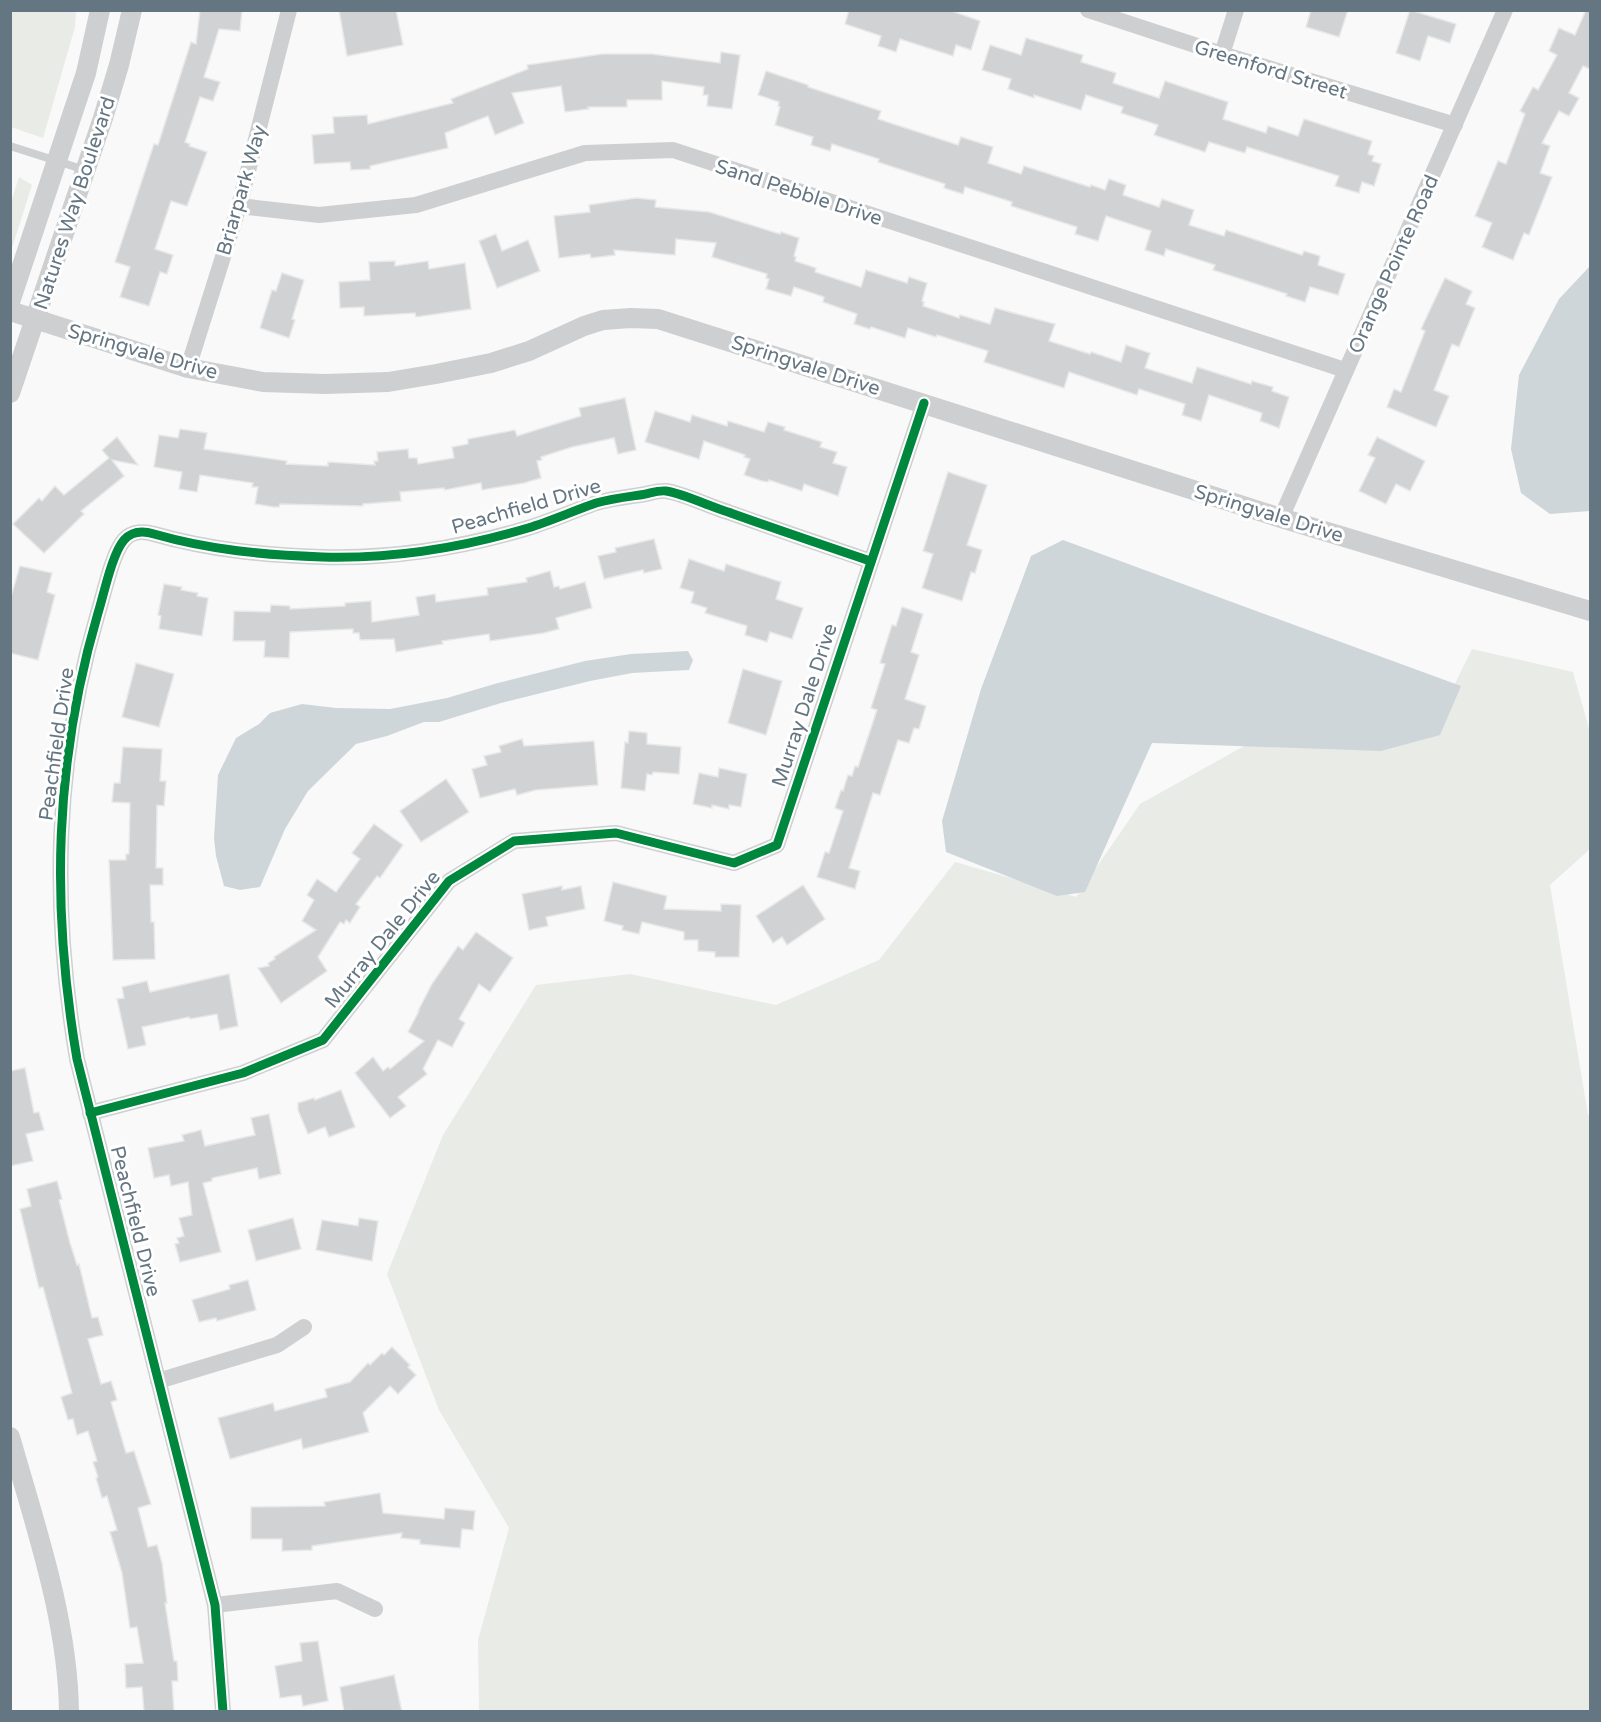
<svg xmlns="http://www.w3.org/2000/svg" width="1601" height="1722" font-family="'Varela Round',sans-serif">
  <style>
    .green { fill: #e8ebe6 }
    .water { fill: #ced6d9 }
    .building { fill: #d0d2d3; stroke: #e8e8e8; stroke-width: 1.5 }
    .lines { fill: none; stroke-linecap: round; stroke-linejoin: round }
    .service { stroke: #cecfd0; stroke-width: 8 }
    .minor { stroke: #cecfd0; stroke-width: 16 }
    .tertiary { stroke: #cecfd0; stroke-width: 20 }
    .cycleway-casing { stroke: #fff; stroke-width: 13 }
    .cycleway { stroke: #00873e; stroke-width: 9 }
    .labels { text-anchor: middle; stroke-width: 6; stroke-linejoin: round; paint-order: stroke }
    .street-label { font-size: 20px; fill: #657683; stroke: #fff }
  </style>
  <rect width="100%" height="100%" fill="#f9f9f9"/>
  <g class="green">
    <path d="M11 10 76 11 75 27 43 138 11 127Z"/>
    <path d="M19 177 32 185 11 251V202Z"/>
    <path d="M1472 649 1573 672 1590 732V849L1550 885 1588 1115 1590 1116V1711H479L478 1640 509 1528 439 1410 387 1274 443 1135 536 985 630 974 776 1005 879 960 955 862 1076 897 1140 804 1244 746 1430 734Z"/>
  </g>
  <g class="water">
    <path d="M1590 266V511L1550 514 1521 493 1511 449 1519 375 1559 299Z"/>
    <path d="M1063 540 1461 686 1440 735 1381 751 1152 743 1085 892 1057 896 946 852 942 821 981 689 1031 556Z"/>
    <path d="M688 651 693 660 689 670 632 673 590 681 501 703 439 722H424L387 736 356 744 308 791 285 829 260 887 240 890 224 886 216 856 214 838 218 775 236 738 259 724 270 713 302 704 336 708 390 709 447 698 498 683 585 661 631 654Z"/>
  </g>
  <g class="building">
    <path d="M200 10H242L240 31 219 29 204 77 220 82 213 101 200 97 185 142 190 144 189 146 207 152 187 206 171 201 155 249 173 255 167 274 160 272 149 306 120 297 130 267 115 262 154 144 158 145 191 42 196 44Z"/>
    <path d="M339 10H396L403 45 347 56Z"/>
    <path d="M849 10H949L980 21 971 50 956 45 953 56 900 39 896 52 878 46 881 36 845 24Z"/>
    <path d="M1311 10H1348L1339 37 1306 27Z"/>
    <path d="M1410 10 1456 24 1450 43 1428 36 1420 61 1396 53Z"/>
    <path d="M1586 10H1590V69L1583 66 1569 93 1579 98 1569 116 1559 111 1542 143 1550 146 1540 173 1552 177 1529 235 1524 233 1513 260 1482 247 1492 223 1475 216 1498 161 1506 164 1525 114 1520 111 1533 87 1538 90 1557 55 1549 51 1559 28 1575 35Z"/>
    <path d="M1026 38 1083 55 1081 62 1116 73 1113 83 1159 98 1165 81 1228 102 1223 119 1266 133 1268 126 1298 136 1304 119 1372 141 1368 154 1374 156 1372 161 1381 164 1374 186 1362 182 1359 193 1335 186 1339 176 1247 147 1245 153 1209 142 1205 152 1154 135 1158 125 1121 113 1123 107 1086 95 1081 110 1034 95V98L1008 89 1011 79 982 70 990 45 1021 55Z"/>
    <path d="M721 52 740 55 732 109 707 106 708 95H703L704 87 662 81V100H627V107H588L589 109 565 112 561 86 512 93 524 123 495 135 488 116 445 133 448 148 370 166V169L351 170 350 162 314 164 312 135 334 133 333 117 367 115 368 124 453 103 451 99 528 69 527 65 602 54H652L720 63Z"/>
    <path d="M766 71 808 85V87L881 111 878 119 958 145 961 137 993 147 988 163 1021 174 1024 166 1090 187 1091 185 1105 190 1109 179 1126 185 1123 195 1159 207 1162 199 1194 210 1189 225 1224 236 1226 230 1302 255 1304 251 1320 256 1318 265 1345 274 1338 295 1310 287 1305 302 1286 296 1287 294 1213 270 1215 265 1166 249 1164 256 1145 250 1151 231 1106 216 1098 241 1075 234 1077 227 1011 206 1012 202 965 187 963 194 944 188 945 184 878 162 879 159 832 144 830 151 811 145 813 137 775 125 780 107 778 106 779 102 758 95Z"/>
    <path d="M636 198 656 200 655 207 709 212 780 234 781 232 799 238 794 256 796 257 795 261 816 268 815 272 861 287 866 270 907 283 909 277 927 283 922 301 924 302 923 306 959 318 960 315 990 324 995 308 1055 324 1049 341 1090 354 1091 352 1121 362 1126 345 1150 353 1145 368 1192 383 1197 367 1251 384 1252 381 1273 387 1272 391 1289 397 1279 428 1260 421 1262 413 1209 395 1201 421 1182 415 1185 404 1139 389 1137 395 1069 372 1064 388 984 362 988 351 937 335 936 337 908 328 905 338 871 327 870 329 854 324 857 314 823 302 824 297 794 287 791 296 766 289 769 279 766 278 767 274 712 257 716 243 676 239 675 255 614 250 615 255 591 258 590 254 559 258 554 216 590 212 589 205Z"/>
    <path d="M496 234 502 251 528 240 540 271 497 288 479 241Z"/>
    <path d="M395 261V266L428 261 429 269 465 263 471 309 416 317 415 313 364 316V307L340 308 339 282 370 280 369 262Z"/>
    <path d="M282 273 304 280 292 319 295 320 289 338 260 328 272 290 276 291Z"/>
    <path d="M1445 278 1472 291 1466 304 1475 308 1459 347 1452 344 1434 390 1449 396 1436 427 1387 407 1394 389 1401 392 1425 331 1421 329Z"/>
    <path d="M625 398 636 450 618 454 614 438 572 447 541 457 542 460 537 461 541 478 524 483 482 490 481 483 445 490 444 488 400 492 401 501 363 504V506L280 504 279 507H274L255 504 258 487H252L253 483 200 475 197 492 179 489 182 472 154 467 159 435 178 438 180 429 207 433 204 449 287 461 286 464 328 466V462L375 465 374 461H378L377 452 408 449 409 458H417L418 464 454 458 452 447 468 444V439L515 430 517 436 581 416 579 408Z"/>
    <path d="M655 411 690 422 692 415 727 426 728 421 764 432 768 422 785 427 784 430 822 442 820 447 837 452 833 463 847 467 838 496 804 484 802 491 769 480 768 482 762 481 744 475 750 459 744 457 745 455 704 441 699 459 645 442Z"/>
    <path d="M117 437 138 465 112 460 124 476 81 511 84 514 44 553 13 524 39 498 42 501 55 486 64 495 109 458 102 450Z"/>
    <path d="M1377 437 1425 461 1410 491 1396 484 1386 504 1359 491 1375 458 1368 455Z"/>
    <path d="M948 472 987 485 967 545 982 550 975 573 971 572 962 601 922 588 933 554 923 551Z"/>
    <path d="M654 539 662 569 644 573 643 570 604 579 598 556 616 552 615 548Z"/>
    <path d="M689 559 724 571 726 564 781 582 776 599 803 608 792 639 770 632 767 642 745 635 747 626 705 613 707 608 691 603 694 592 680 588Z"/>
    <path d="M20 566 52 573 47 592 55 595 38 660 10 653V600Z"/>
    <path d="M550 571 554 587 559 586 560 589 585 582 592 608 556 618 559 629 544 633 490 641 489 634 442 641 443 644 396 652 394 639 360 640 359 633H353V629L290 632 289 658 264 657 265 641H233L234 611 270 612 271 605 290 606V609L345 606V603L371 601 372 622 419 615 416 597 435 594 436 602 488 595 487 588 527 582 526 578Z"/>
    <path d="M164 584 182 587 181 590 198 593 197 596 208 598 202 636 159 629 161 616 158 615Z"/>
    <path d="M902 607 923 614 911 652 919 655 905 699 926 706 919 729 914 728 909 743 898 740 880 795 873 793 849 868 860 871 855 889 817 877 825 852 829 853 843 811 835 808 841 790 843 791 848 775 852 776 855 766 858 767 877 710 871 708 885 664 880 663 892 625 896 626Z"/>
    <path d="M136 663 174 674 159 727 122 717Z"/>
    <path d="M743 669 782 681 766 735 728 723Z"/>
    <path d="M629 731 647 733V744L681 747 679 774 653 772 652 775 647 774 645 791 621 788 625 742 628 743Z"/>
    <path d="M522 739 524 746 594 741 598 785 536 790 517 795 515 789 480 798 472 769 487 765 484 756 501 752 499 746Z"/>
    <path d="M123 747 162 749 160 781H166L164 806 157 805 156 868H163V885H150L151 922H154L155 959 113 960 109 860H126V854H129L130 803 112 802 114 783H120Z"/>
    <path d="M719 768 747 774 741 807 729 805V809L712 805V808L693 804 699 773 718 777Z"/>
    <path d="M446 779 469 812 421 842 400 811Z"/>
    <path d="M374 824 403 845 380 878 377 876 356 904 360 907 350 923 346 920 344 924 340 922 318 957 327 971 281 1003 258 968 269 966 268 963 275 959 274 957 316 930 302 921 314 900 307 895 317 879 336 892 360 859 352 853Z"/>
    <path d="M613 882 667 896 664 909 721 911V904L741 905 739 957H715V952L698 951V940H684V932L642 922 639 934 622 930 623 926 604 921Z"/>
    <path d="M803 885 825 919 787 945 782 937 773 943 756 916Z"/>
    <path d="M562 886V890L581 886 585 909 546 917 548 926 529 930 522 894Z"/>
    <path d="M476 932 513 958 490 992 479 984 459 1019 465 1023 452 1047 438 1040 423 1069 427 1074 398 1097 406 1106 390 1118 355 1073 373 1057 383 1071 388 1067 390 1069 424 1041 408 1032 419 1011H418L432 984 458 946 463 950Z"/>
    <path d="M229 974 238 1026 220 1030 217 1014 190 1019 189 1017 142 1027 146 1045 128 1049 117 999 124 998 122 987 147 981 150 992Z"/>
    <path d="M25 1068 34 1113 39 1112 44 1130 26 1134 33 1161 10 1166V1071Z"/>
    <path d="M341 1090 355 1127 329 1137 325 1127 308 1134 298 1110V1103L314 1098 315 1100Z"/>
    <path d="M269 1114 281 1174 259 1179 257 1168 212 1178V1181L203 1183 221 1252 180 1262 175 1244 179 1243 177 1238 184 1236 179 1218 192 1215 188 1182 171 1186 169 1175 154 1178 148 1148 184 1141 182 1135 201 1130 205 1146 255 1135 251 1118Z"/>
    <path d="M57 1181 62 1199 59 1200 70 1243 77 1265 79 1264 92 1318 98 1317 103 1335 88 1339 101 1384 111 1381 117 1400 111 1402 126 1453 134 1451 151 1504 138 1508 148 1547 157 1545 162 1563 167 1603H165L174 1661H177L178 1681H172L174 1712H144L142 1687 126 1688 125 1664 143 1663 137 1627 130 1628 122 1573 110 1532 117 1530 107 1496 102 1498 96 1478 98 1477 93 1462 97 1461 88 1431 77 1435 73 1419 68 1420 61 1397 72 1393 43 1287 39 1288 20 1209 31 1206 27 1189Z"/>
    <path d="M293 1218 301 1249 256 1261 248 1230Z"/>
    <path d="M359 1218 378 1221 372 1261 316 1250 322 1220 358 1226Z"/>
    <path d="M248 1280 256 1310 217 1321 216 1318 199 1322 192 1300 230 1289 229 1285Z"/>
    <path d="M392 1347 410 1365 408 1367 416 1375 398 1394 390 1386 363 1413 369 1432 303 1449 301 1439 230 1459 218 1418 273 1403 275 1411 327 1397 325 1389 350 1382 368 1363 370 1365 382 1353 384 1355Z"/>
    <path d="M380 1493 383 1513 444 1519 445 1508 475 1511 473 1530 462 1529 460 1548 420 1544V1540L401 1538 402 1533 312 1546V1550L282 1551V1539H251V1507L325 1506 324 1502Z"/>
    <path d="M318 1641 328 1701 303 1706 301 1695 280 1698 275 1666 302 1661 300 1643Z"/>
    <path d="M394 1675 402 1712H344L340 1687Z"/>
  </g>
  <g class="lines">
    <path class="service" d="M10 146 85 170"/>
    <g class="minor">
      <path d="M1088 10 1222 54 1455 125"/>
      <path d="M1222 54 1236 10"/>
      <path d="M239 206 319 215 416 205 585 153 673 150 1345 370"/>
      <path d="M188 368 239 206 289 10"/>
      <path d="M1281 518 1505 10"/>
      <path d="M90 1113 243 1073 323 1040 449 881 514 841 616 833 734 863 777 845 924 403"/>
      <path d="M158 1381 277 1345 304 1327"/>
      <path d="M215 1605 337 1591 375 1609"/>
      <path d="M223 1712 215 1605 77 1059C51 907 54 762 98 613 104 594 112 554 124 540 132 531 144 531 154 534 210 550 264 555 322 557 392 559 461 548 528 528 551 521 573 511 596 503 610 499 626 497 640 495 648 494 658 490 666 491 682 493 711 507 728 512 775 529 823 545 870 561"/>
    </g>
    <g class="tertiary">
      <path d="M10 302 86 73 100 10"/>
      <path d="M10 311 188 368 263 382 325 384 388 382 436 374 491 363 529 351 584 326 603 320 631 318 658 319 1281 518 1590 611"/>
      <path d="M10 393 103 118 119 65 132 10"/>
      <path d="M10 1437C35 1525 68 1620 69 1712"/>
    </g>
    <defs>
      <g id="cycleway">
        <path d="M90 1113 243 1073 323 1040 449 881 514 841 616 833 734 863 777 845 924 403"/>
        <path d="M223 1712 215 1605 77 1059C51 907 54 762 98 613 104 594 112 554 124 540 132 531 144 531 154 534 210 550 264 555 322 557 392 559 461 548 528 528 551 521 573 511 596 503 610 499 626 497 640 495 648 494 658 490 666 491 682 493 711 507 728 512 775 529 823 545 870 561"/>
      </g>
    </defs>
    <use href="#cycleway" class="cycleway-casing"/>
    <use href="#cycleway" class="cycleway"/>
  </g>
  <g class="labels">
    <g class="street-label">
      <text transform="translate(1271 69) rotate(17)" y="7">Greenford Street</text>
      <text transform="translate(241 190) rotate(-74)" y="7">Briarpark Way</text>
      <text transform="translate(799 192) rotate(18)" y="7">Sand Pebble Drive</text>
      <text transform="translate(74 203) rotate(-72)" y="7">Natures Way Boulevard</text>
      <text transform="translate(1393 264) rotate(-66)" y="7">Orange Pointe Road</text>
      <text transform="translate(143 351) rotate(16)" y="7">Springvale Drive</text>
      <text transform="translate(806 365) rotate(18)" y="7">Springvale Drive</text>
      <text transform="translate(526 506) rotate(-16)" y="7">Peachfield Drive</text>
      <text transform="translate(1269 513) rotate(17)" y="7">Springvale Drive</text>
      <text transform="translate(804 705) rotate(-72)" y="7">Murray Dale Drive</text>
      <text transform="translate(56 744) rotate(-82)" y="7">Peachfield Drive</text>
      <text transform="translate(382 939) rotate(-51)" y="7">Murray Dale Drive</text>
      <text transform="translate(136 1221) rotate(76)" y="7">Peachfield Drive</text>
    </g>
  </g>
  <rect width="1601" height="1722" fill="none" stroke="#657683" stroke-width="24"/>
</svg>
